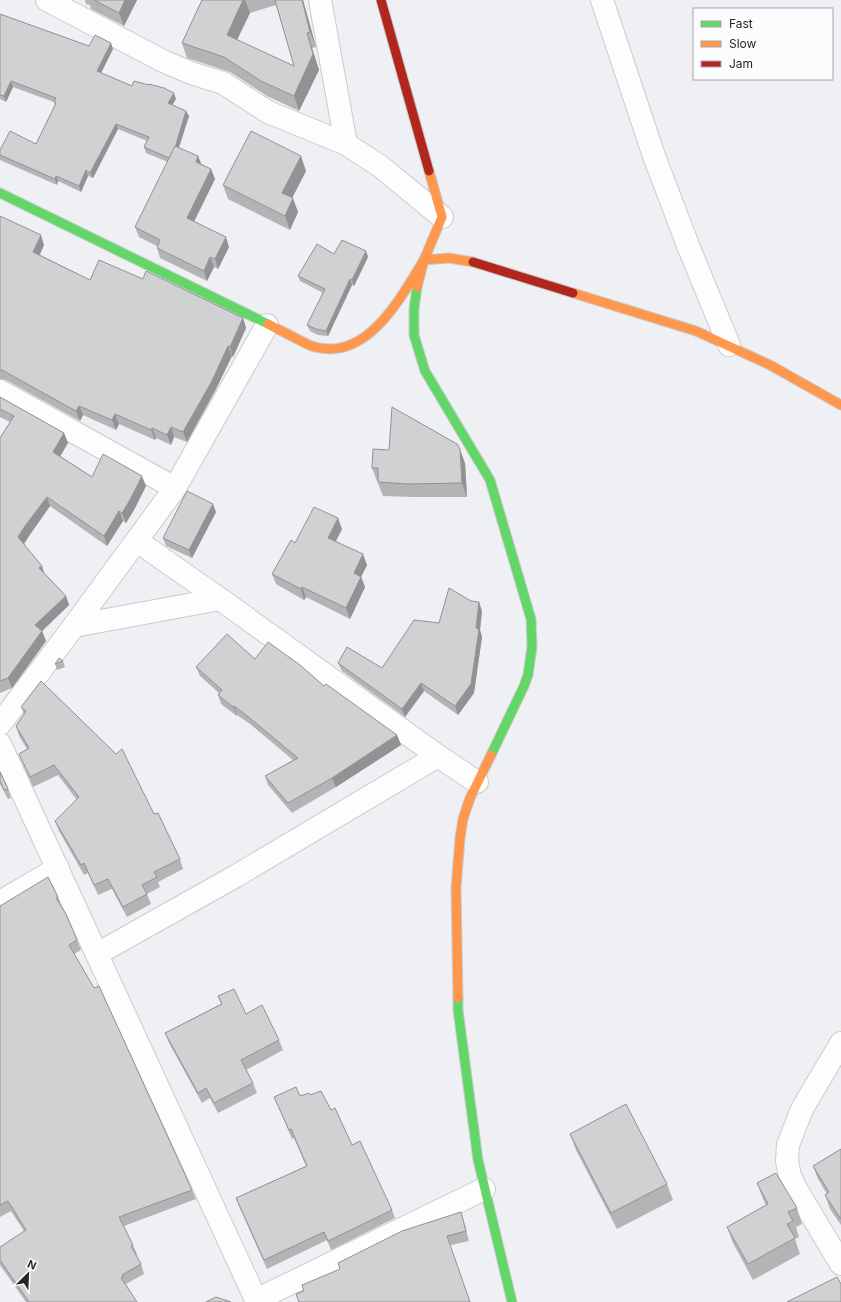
<svg xmlns="http://www.w3.org/2000/svg" width="841" height="1302" font-family="Inter,sans-serif">
  <style>
    .lines { fill: none; stroke-linecap: round; stroke-linejoin: round }
    .street-casing { stroke: #cacbcd; stroke-width: 24 }
    .fast-casing { stroke: #cacbcd; stroke-width: 11 }
    .slow-casing { stroke: #cacbcd; stroke-width: 11 }
    .jam-casing { stroke: #cacbcd; stroke-width: 11 }
    .street { stroke: #fdfdfd; stroke-width: 22 }
    .fast { stroke: #63d668; stroke-width: 9 }
    .slow { stroke: #ff974d; stroke-width: 9 }
    .jam { stroke: #b3261e; stroke-width: 9 }
    .wall { fill: #b3b4b5; fill-rule: evenodd }
    .shaded-wall { fill: #929294 }
    .building { fill: #d0d1d3; stroke: #929294 }
  </style>
  <rect width="100%" height="100%" fill="#eff0f3"/>
  <g class="lines">
    <defs>
      <g id="street">
        <path d="M47 0 163 61 191 73 223 83 268 112 346 144 380 166 442 217"/>
        <path d="M320 0 346 144"/>
        <path d="M602 0 654 156 689 248 729 345"/>
        <path d="M0 391 175 488"/>
        <path d="M137 541 220 599"/>
        <path d="M74 626 220 599 438 756 477 782"/>
        <path d="M0 724 74 626 175 488 267 325"/>
        <path d="M0 744 257 1302"/>
        <path d="M0 902 58 868"/>
        <path d="M97 954 236 876 438 756"/>
        <path d="M841 1043 802 1109 788 1145 787 1161 790 1176 795 1187 841 1264"/>
        <path d="M256 1300 484 1189"/>
      </g>
      <g id="fast">
        <path d="M0 193 268 324"/>
        <path d="M417 287 414 309V335L425 371 490 480 531 619 532 647 528 675 524 686 491 755"/>
        <path d="M458 998V1010L478 1160 512 1302"/>
      </g>
      <g id="slow">
        <path d="M417 287 424 260 442 217 429 171"/>
        <path d="M573 293 696 331 770 365 841 405"/>
        <path d="M268 324C279 330 290 335 301 341 305 343 310 346 315 347 368 361 401 297 424 260L449 258 473 262"/>
        <path d="M458 998 456 888 460 838 463 819 470 798 491 755"/>
      </g>
      <g id="jam">
        <path d="M381 0 429 171"/>
        <path d="M473 262 573 293"/>
      </g>
    </defs>
    <use href="#street" class="street-casing"/>
    <use href="#fast" class="fast-casing"/>
    <use href="#slow" class="slow-casing"/>
    <use href="#jam" class="jam-casing"/>
    <use href="#street" class="street"/>
    <use href="#fast" class="fast"/>
    <use href="#slow" class="slow"/>
    <use href="#jam" class="jam"/>
  </g>
  <g class="wall">
    <path d="M84 0H137L124 26 91 9 90 5 86 4 85 0Z"/>
    <path d="M202 0H303L316 47 312 48 319 70 299 111 267 96 230 72 187 58 182 43ZM276 5 294 66 237 40 250 13Z"/>
    <path d="M0 14 89 46 113 49 101 73 132 86 176 99 172 105 189 116 179 148 198 156 201 164 211 169 215 179 194 221 229 247 218 269 214 267 207 281 160 258 157 248V246L139 237 135 227 168 162 146 153 144 147 147 141 118 129 93 178 88 176 81 192 58 181 57 185 0 160V150L36 144 55 105 54 102 13 87 6 102 0 99Z"/>
    <path d="M306 171 292 198 298 212 290 230 228 199 223 185Z"/>
    <path d="M0 216 44 245 40 255 90 280 143 279 243 318 246 328 233 357 232 356 215 391 187 442 174 437 171 445 156 438 155 440 119 424 116 430 83 415 80 421 6 380 0 379Z"/>
    <path d="M366 251 368 257 354 286 352 285 328 336 318 335 310 331 307 325 323 293 300 281 298 276 334 254Z"/>
    <path d="M0 397 64 433 68 443 60 456 92 477 146 486 134 510 126 523 123 521 107 546 50 506 29 536 24 544 44 573 66 596 69 605 42 631 46 641 12 688 0 693V438L10 422 0 417Z"/>
    <path d="M465 463 467 497H413L383 496 372 468Z"/>
    <path d="M216 512 192 558 166 546 163 538Z"/>
    <path d="M342 529 336 541 367 565 361 577 365 587 350 619 306 597 304 600 276 584 272 574 295 543Z"/>
    <path d="M482 611 480 630 482 637 474 693 458 715 424 691 405 717 342 671 338 663 382 668 439 623Z"/>
    <path d="M255 659 324 686 397 735 401 745 336 787 292 813 268 785 265 776 293 760 250 724 237 715V716L221 704 218 695 219 693 200 676 196 667Z"/>
    <path d="M63 661 65 667 57 670 55 664Z"/>
    <path d="M21 707 154 814 180 859 183 869 158 882 160 887 147 894 151 904 127 917 112 889 98 895 88 873 84 875 59 831 55 821 77 800 58 775 33 787 23 764 19 754 27 749 19 736 16 726 24 714Z"/>
    <path d="M0 772 8 789 11 798 8 799 0 784Z"/>
    <path d="M58 897 61 907 77 940 81 950 74 954 192 1190 196 1199 124 1226 133 1245 137 1254 136 1255 141 1264 144 1274 126 1284 137 1302H26L0 1265V1247L24 1231 11 1211 0 1217V906Z"/>
    <path d="M218 996 246 1014 279 1040 283 1050 246 1070 253 1083 257 1093 218 1113 210 1098 202 1103 169 1043 165 1033 221 1004Z"/>
    <path d="M310 1095 331 1110 392 1210 395 1218 331 1250 327 1240 267 1269 239 1206 236 1198 306 1166 294 1138 292 1139 278 1106 274 1097 300 1096Z"/>
    <path d="M570 1134 667 1184 673 1200 617 1229 576 1150Z"/>
    <path d="M841 1149V1225L830 1209 825 1195 827 1194 818 1179 813 1166Z"/>
    <path d="M757 1183 797 1208 802 1224 796 1227 799 1237 795 1239 800 1254 753 1280 733 1243 727 1227 766 1205 763 1199Z"/>
    <path d="M464 1222 469 1241 451 1245 340 1270 338 1263Z"/>
  </g>
  <g class="shaded-wall">
    <path d="M125 0H137L124 26 119 13Z"/>
    <path d="M243 0H245L250 13 232 50 227 35Z"/>
    <path d="M302 0H303L316 47 310 32Z"/>
    <path d="M307 33 312 48 319 70 299 111 294 96Z"/>
    <path d="M111 43 113 49 99 77 97 71Z"/>
    <path d="M11 81 13 87 6 102 4 96Z"/>
    <path d="M174 93 176 99 170 109 168 103Z"/>
    <path d="M186 111 189 116 173 165 171 159Z"/>
    <path d="M116 124 118 129 93 178 90 173Z"/>
    <path d="M198 156 202 166 196 162Z"/>
    <path d="M301 156 306 171 287 208 282 193Z"/>
    <path d="M211 169 215 179 191 228 187 218Z"/>
    <path d="M86 170 88 176 81 192 79 186Z"/>
    <path d="M56 176 58 181 57 185 55 179Z"/>
    <path d="M293 198 298 212 290 230 285 216Z"/>
    <path d="M41 235 44 245 36 262 33 252Z"/>
    <path d="M226 237 229 247 218 269 215 259Z"/>
    <path d="M366 251 368 257 354 286 352 280Z"/>
    <path d="M210 257 214 267 207 281 204 271Z"/>
    <path d="M350 279 352 285 328 336 326 331Z"/>
    <path d="M243 318 246 328 233 357 230 347Z"/>
    <path d="M228 346 232 356 215 391 187 442 183 432Z"/>
    <path d="M79 406 83 415 80 421 76 411Z"/>
    <path d="M115 414 119 424 116 430 112 420Z"/>
    <path d="M171 427 174 437 171 445 167 435Z"/>
    <path d="M152 428 156 438 155 440 151 430Z"/>
    <path d="M64 433 68 443 57 462 53 452Z"/>
    <path d="M460 449 465 463 467 497 462 483Z"/>
    <path d="M142 476 146 486 134 510 126 523 122 513Z"/>
    <path d="M47 497 50 506 29 536 22 547 18 537 25 526Z"/>
    <path d="M213 504 216 512 192 558 189 550Z"/>
    <path d="M119 511 123 521 107 546 104 536Z"/>
    <path d="M338 518 342 529 332 548 328 538Z"/>
    <path d="M363 554 367 565 361 577 365 587 350 619 346 608 354 573Z"/>
    <path d="M42 566 45 576 39 568Z"/>
    <path d="M302 587 306 597 304 600 301 589Z"/>
    <path d="M66 596 69 605 38 635 35 625Z"/>
    <path d="M479 602 482 611 480 630 482 637 474 693 458 715 455 706 476 628Z"/>
    <path d="M42 631 46 641 12 688 8 678Z"/>
    <path d="M421 683 424 691 405 717 402 709Z"/>
    <path d="M234 706 237 715V716L233 707Z"/>
    <path d="M397 735 401 745 336 787 332 778Z"/>
  </g>
  <g class="building">
    <path d="M94 0H125L119 13Z"/>
    <path d="M202 0H243L227 35 294 66 275 0H302L310 32 307 33 313 54 294 96 261 81 224 57 182 43Z"/>
    <path d="M0 14 89 46 95 35 111 43 97 71 132 86 134 81 149 85V84L164 88 174 93 168 103 186 111 175 148 169 158 144 147 149 137 116 124 90 173 86 170 79 186 56 176 55 179 0 155V150L10 131 36 144 56 103 54 102 56 98 11 81 4 96 0 95Z"/>
    <path d="M251 131 301 156 282 193 293 198 285 216 223 185Z"/>
    <path d="M175 146 198 156 196 162 211 169 187 218 226 237 215 259 210 257 204 271 157 248 160 240 135 227Z"/>
    <path d="M0 216 41 235 33 252 90 280 99 260 143 279 146 271 243 318 230 347 228 346 212 381 183 432 171 427 167 435 152 428 151 430 115 414 112 420 79 406 76 411 2 370H0Z"/>
    <path d="M342 240 366 251 352 280 350 279 326 331 316 329 307 325 325 289 298 276 317 244 334 254Z"/>
    <path d="M0 397 64 433 53 452 92 477 103 454 142 476 130 500 122 513 119 511 104 536 47 497 25 526 18 537 42 566 39 568 66 596 35 625 42 631 8 678 0 681V438L14 416 0 409Z"/>
    <path d="M392 407 457 444 460 449 462 483 408 484 378 482V468H372L373 449 389 450Z"/>
    <path d="M187 491 213 504 189 550 163 538Z"/>
    <path d="M314 507 338 518 328 538 363 554 354 573 361 577 346 608 302 587 301 589 272 574 291 540 295 543Z"/>
    <path d="M449 588 471 601 479 602 476 628 479 629 471 684 455 706 421 683 402 709 338 663 347 647 382 668 414 620 439 623Z"/>
    <path d="M227 634 255 659 268 642 300 665 324 686 326 684 397 735 332 778 288 803 265 776 298 758 246 715 234 706 233 707 218 695 222 690 196 667Z"/>
    <path d="M59 658 63 661 55 664Z"/>
    <path d="M41 681 116 754 122 749 154 814 158 813 180 859 154 872 157 877 142 885 147 894 123 907 108 879 94 885 84 863 81 865 55 821 79 797 54 765 30 777 19 754 29 748 16 726 26 711 21 707Z"/>
    <path d="M0 772 8 789 4 790 0 781Z"/>
    <path d="M48 877 58 897 56 898 66 914 77 940 69 945 94 988 99 986 192 1190 119 1217 133 1245 131 1246 141 1264 122 1275 123 1277 121 1278 137 1302H29L0 1260V1247L26 1230 8 1201 0 1205V906Z"/>
    <path d="M234 989 246 1014 262 1005 279 1040 241 1060 253 1083 214 1103 206 1088 198 1093 165 1033 222 1004 218 996Z"/>
    <path d="M296 1087 300 1096 309 1093 310 1095 321 1091 331 1110 335 1108 352 1145 360 1141 392 1210 328 1241 324 1232 264 1260 236 1198 307 1166 291 1129 289 1130 274 1097Z"/>
    <path d="M626 1104 667 1184 611 1213 570 1134Z"/>
    <path d="M841 1149V1219L825 1195 829 1192 813 1166Z"/>
    <path d="M776 1173 797 1208 788 1212 793 1221 787 1224 795 1238 748 1264 727 1227 768 1204 757 1183Z"/>
    <path d="M461 1212 466 1231 447 1236 470 1302H299L296 1294 304 1291 302 1285 340 1269 338 1263 402 1231Z"/>
    <path d="M837 1277 841 1284V1302H787Z"/>
    <path d="M216 1297 231 1302H206Z"/>
  </g>
  <rect x="693" y="8" width="140" height="72" fill="#fcfcff" stroke="#a6a6a9"/>
  <rect x="701" y="21" width="20" height="6" fill="#63d668" stroke="#a6a6a9"/>
  <text x="729" y="28" font-size="12" fill="#262628">Fast</text>
  <rect x="701" y="41" width="20" height="6" fill="#ff974d" stroke="#a6a6a9"/>
  <text x="729" y="48" font-size="12" fill="#262628">Slow</text>
  <rect x="701" y="61" width="20" height="6" fill="#b3261e" stroke="#a6a6a9"/>
  <text x="729" y="68" font-size="12" fill="#262628">Jam</text>
  <g transform="translate(28 1274) rotate(24)" stroke="#fcfcff" stroke-width="3" paint-order="stroke">
  <path d="M0-3L7 15L0 10L-7 15Z" fill="#262628"/>
  <text y="-6" font-size="11" font-weight="bold" text-anchor="middle" fill="#262628">N</text>
  </g>
</svg>
